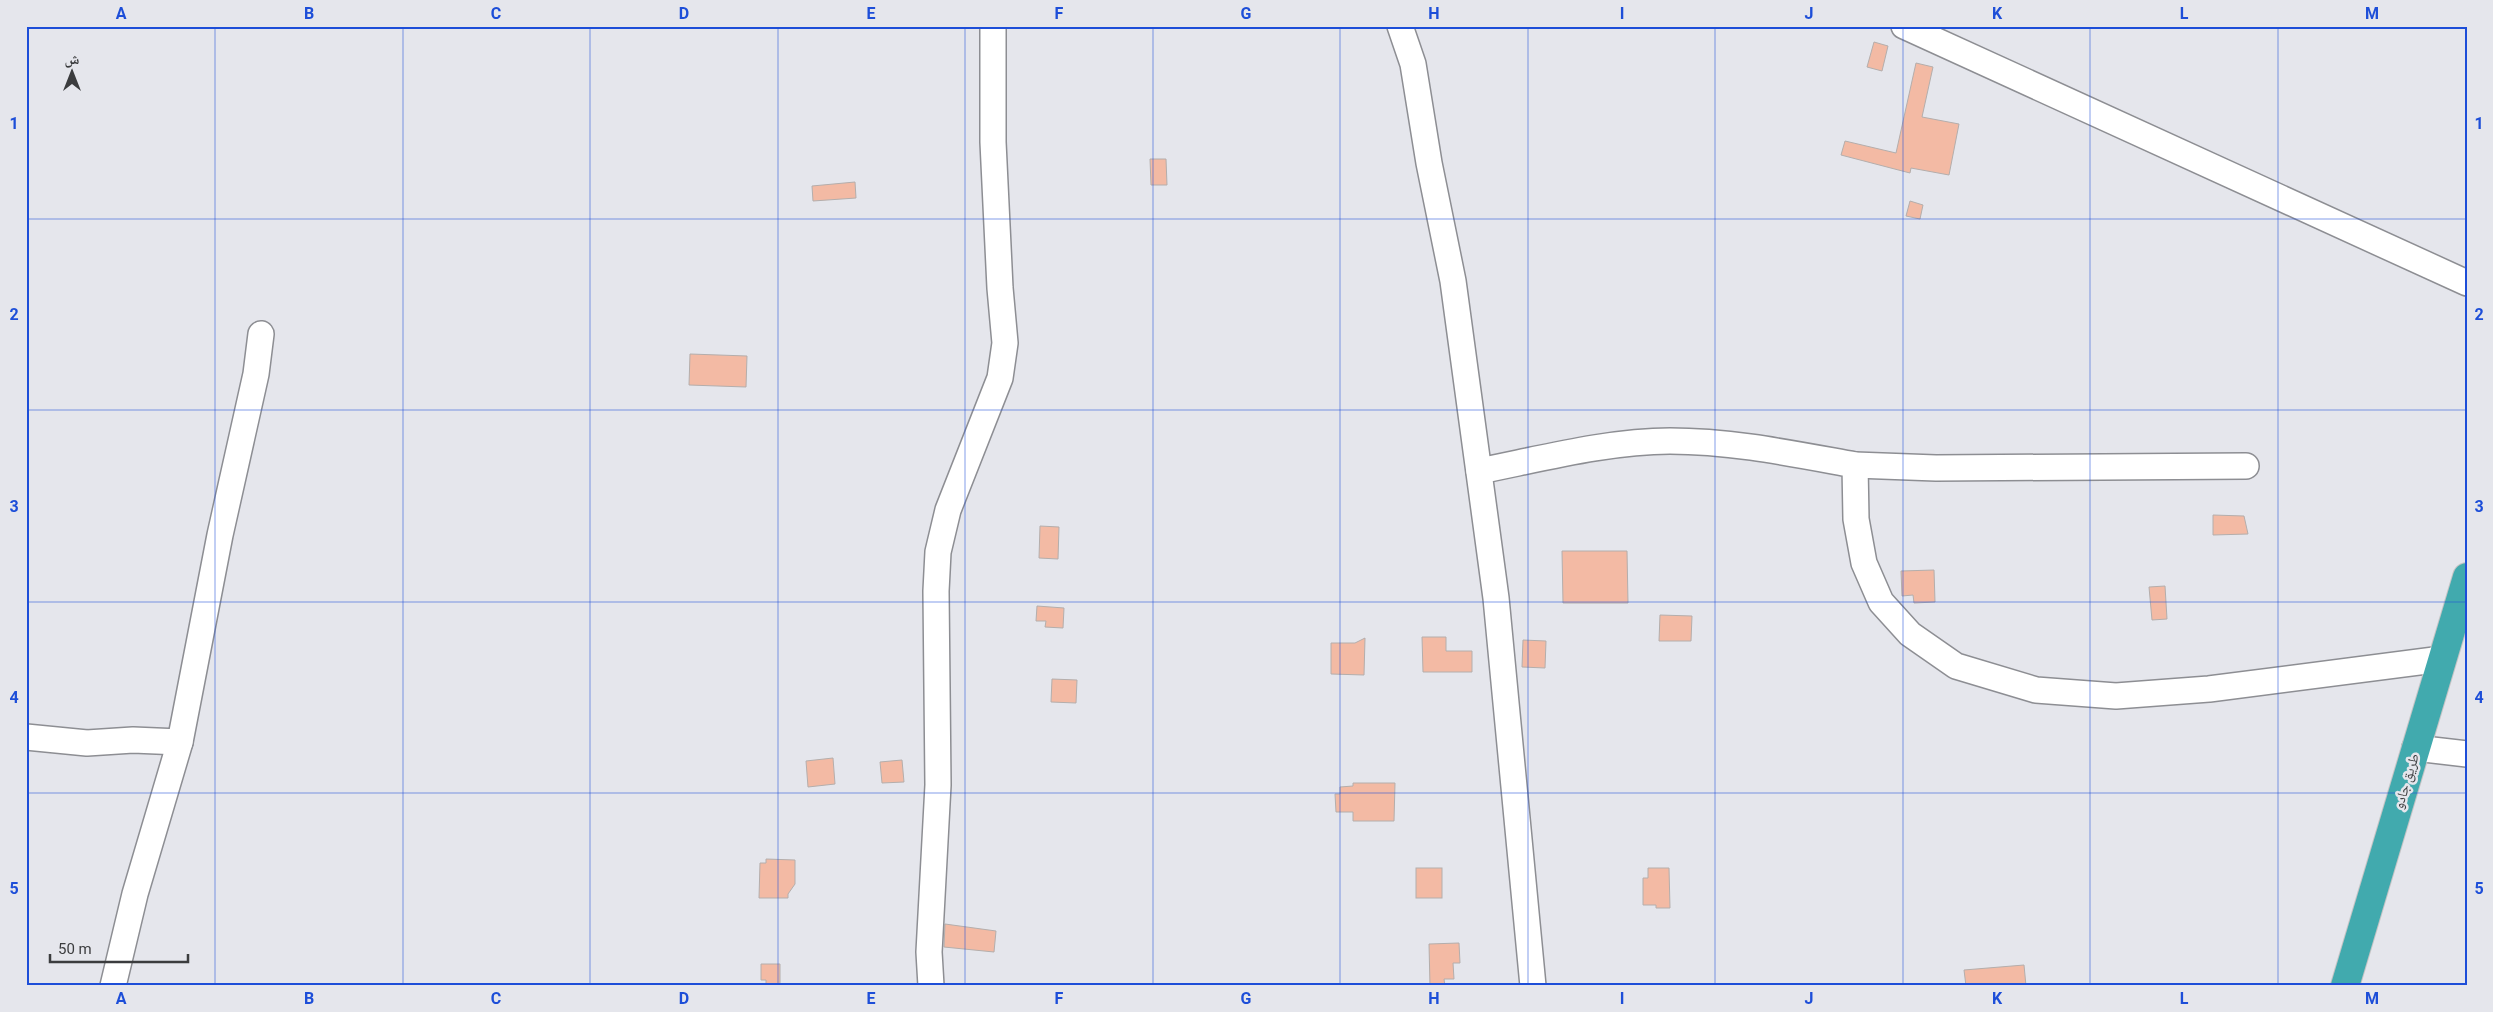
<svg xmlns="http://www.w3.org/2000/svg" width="2493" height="1012" font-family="Roboto,'Noto Naskh Arabic',sans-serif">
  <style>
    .building { fill: #f3baa4; stroke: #b4aeac }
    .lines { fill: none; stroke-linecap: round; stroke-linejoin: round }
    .minor-casing { stroke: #8d8e93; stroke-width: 28 }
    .highway-casing { stroke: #c4c4c5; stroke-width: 30 }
    .minor { stroke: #fff; stroke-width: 25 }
    .highway { stroke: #41aaae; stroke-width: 28 }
    .grid { fill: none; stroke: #1d4ed8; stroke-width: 1; stroke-opacity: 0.55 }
    .labels { text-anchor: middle; stroke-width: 5; stroke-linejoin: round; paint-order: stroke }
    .street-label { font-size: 14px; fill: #3b3c3e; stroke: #e5e6ec }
    .neatline { fill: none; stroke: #1d4ed8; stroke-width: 2 }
    .grid-label { font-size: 16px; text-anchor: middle; font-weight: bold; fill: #1d4ed8 }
  </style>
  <rect width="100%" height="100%" fill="#e5e6ec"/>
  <g class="building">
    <path d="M1874 42 1888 46 1882 71 1867 67Z"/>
    <path d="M1916 63 1933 67 1922 117 1959 124 1949 175 1911 168 1910 173 1841 155 1845 141 1896 153Z"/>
    <path d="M1150 159H1166L1167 185H1151Z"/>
    <path d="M855 182 856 198 813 201 812 186Z"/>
    <path d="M1910 201 1923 205 1920 219 1906 216Z"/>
    <path d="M690 354 747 356 746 387 689 385Z"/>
    <path d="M2213 515 2244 516 2248 534 2213 535Z"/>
    <path d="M1040 526 1059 527 1058 559 1039 558Z"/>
    <path d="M1562 551H1627L1628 603H1563Z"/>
    <path d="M1934 570 1935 602 1914 603 1913 595 1902 596 1901 571Z"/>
    <path d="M2165 586 2167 619 2152 620 2149 587Z"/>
    <path d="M1037 606 1064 608 1063 628 1045 627 1046 621H1036Z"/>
    <path d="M1660 615 1692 616 1691 641H1659Z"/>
    <path d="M1422 637H1446V651H1472V672H1423Z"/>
    <path d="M1365 638 1364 675 1331 674V643H1355Z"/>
    <path d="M1523 640 1546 641 1545 668 1522 667Z"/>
    <path d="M1052 679 1077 680 1076 703 1051 702Z"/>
    <path d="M833 758 835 784 808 787 806 761Z"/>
    <path d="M902 760 904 782 882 783 880 762Z"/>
    <path d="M1353 783H1395L1394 821H1353V812H1336L1335 794H1340V787L1353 786Z"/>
    <path d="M766 859 795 860V884L788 894V898H759L760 863H766Z"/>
    <rect x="1416" y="868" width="26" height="30"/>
    <path d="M1648 868H1669L1670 908H1656V905H1643V878H1648Z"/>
    <path d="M945 924 996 931 994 952 944 947Z"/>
    <path d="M1459 943 1460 963H1453L1454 979H1444L1445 986H1430L1429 944Z"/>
    <path d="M761 964H780V986H766V980H761Z"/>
    <path d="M2024 965 2026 986H1966L1964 970Z"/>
  </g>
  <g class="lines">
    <defs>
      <g id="minor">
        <path d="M1400 26 1413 64 1429 163 1453 281 1496 598 1533 986"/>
        <path d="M1904 26 2467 283"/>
        <path d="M1855 465 1936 468 2246 466"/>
        <path d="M1479 471C1540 459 1609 441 1670 441 1732 441 1794 454 1855 465L1856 519 1864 563 1881 602 1910 634 1956 666 2036 690 2116 696 2209 689 2442 659"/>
        <path d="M26 737 87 743 133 740 180 742"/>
        <path d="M2415 748 2467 754"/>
        <path d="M113 986 135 894 180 742 220 535 256 374 261 334"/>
        <path d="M931 986 929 952 938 785 936 591 938 552 948 510 1000 378 1005 343 1000 288 993 142V26"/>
      </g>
      <path id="highway" d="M2345 986 2467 577"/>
    </defs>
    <use href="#minor" class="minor-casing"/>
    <use href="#highway" class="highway-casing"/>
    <use href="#minor" class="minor"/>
    <use href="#highway" class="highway"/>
  </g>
  <path class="grid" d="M215 26V986M403 26V986M590 26V986M778 26V986M965 26V986M1153 26V986M1340 26V986M1528 26V986M1715 26V986M1903 26V986M2090 26V986M2278 26V986M26 219H2467M26 410H2467M26 602H2467M26 793H2467"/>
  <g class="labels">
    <g class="street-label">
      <text transform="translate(2406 781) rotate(-73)" y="5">طريق جادو</text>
    </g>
  </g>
  <rect width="2493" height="1012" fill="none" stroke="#e5e6ec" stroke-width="55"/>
  <g transform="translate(72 72)" stroke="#e5e6ec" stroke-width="4" paint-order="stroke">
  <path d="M0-4L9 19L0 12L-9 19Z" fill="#3b3c3e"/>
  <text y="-8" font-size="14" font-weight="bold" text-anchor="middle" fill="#3b3c3e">ش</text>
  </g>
  <path d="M50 954v8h138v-8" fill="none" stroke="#3b3c3e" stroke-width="2.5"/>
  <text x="58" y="954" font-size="15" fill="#3b3c3e" stroke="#e5e6ec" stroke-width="4" paint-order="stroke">50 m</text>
  <rect x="28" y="28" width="2438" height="956" class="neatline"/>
  <g class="grid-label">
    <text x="121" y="19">A</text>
    <text x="309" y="19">B</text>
    <text x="496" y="19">C</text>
    <text x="684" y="19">D</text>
    <text x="871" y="19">E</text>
    <text x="1059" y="19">F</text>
    <text x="1246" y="19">G</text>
    <text x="1434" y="19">H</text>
    <text x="1622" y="19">I</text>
    <text x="1809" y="19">J</text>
    <text x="1997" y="19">K</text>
    <text x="2184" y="19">L</text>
    <text x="2372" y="19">M</text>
    <text x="14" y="129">1</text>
    <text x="2479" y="129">1</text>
    <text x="14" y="320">2</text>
    <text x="2479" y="320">2</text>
    <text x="14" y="512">3</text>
    <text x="2479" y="512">3</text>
    <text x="14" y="703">4</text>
    <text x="2479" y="703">4</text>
    <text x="14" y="894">5</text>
    <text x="2479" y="894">5</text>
    <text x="121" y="1004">A</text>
    <text x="309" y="1004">B</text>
    <text x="496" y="1004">C</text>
    <text x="684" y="1004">D</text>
    <text x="871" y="1004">E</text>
    <text x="1059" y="1004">F</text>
    <text x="1246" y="1004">G</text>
    <text x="1434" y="1004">H</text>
    <text x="1622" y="1004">I</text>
    <text x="1809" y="1004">J</text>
    <text x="1997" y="1004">K</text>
    <text x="2184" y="1004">L</text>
    <text x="2372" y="1004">M</text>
  </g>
</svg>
